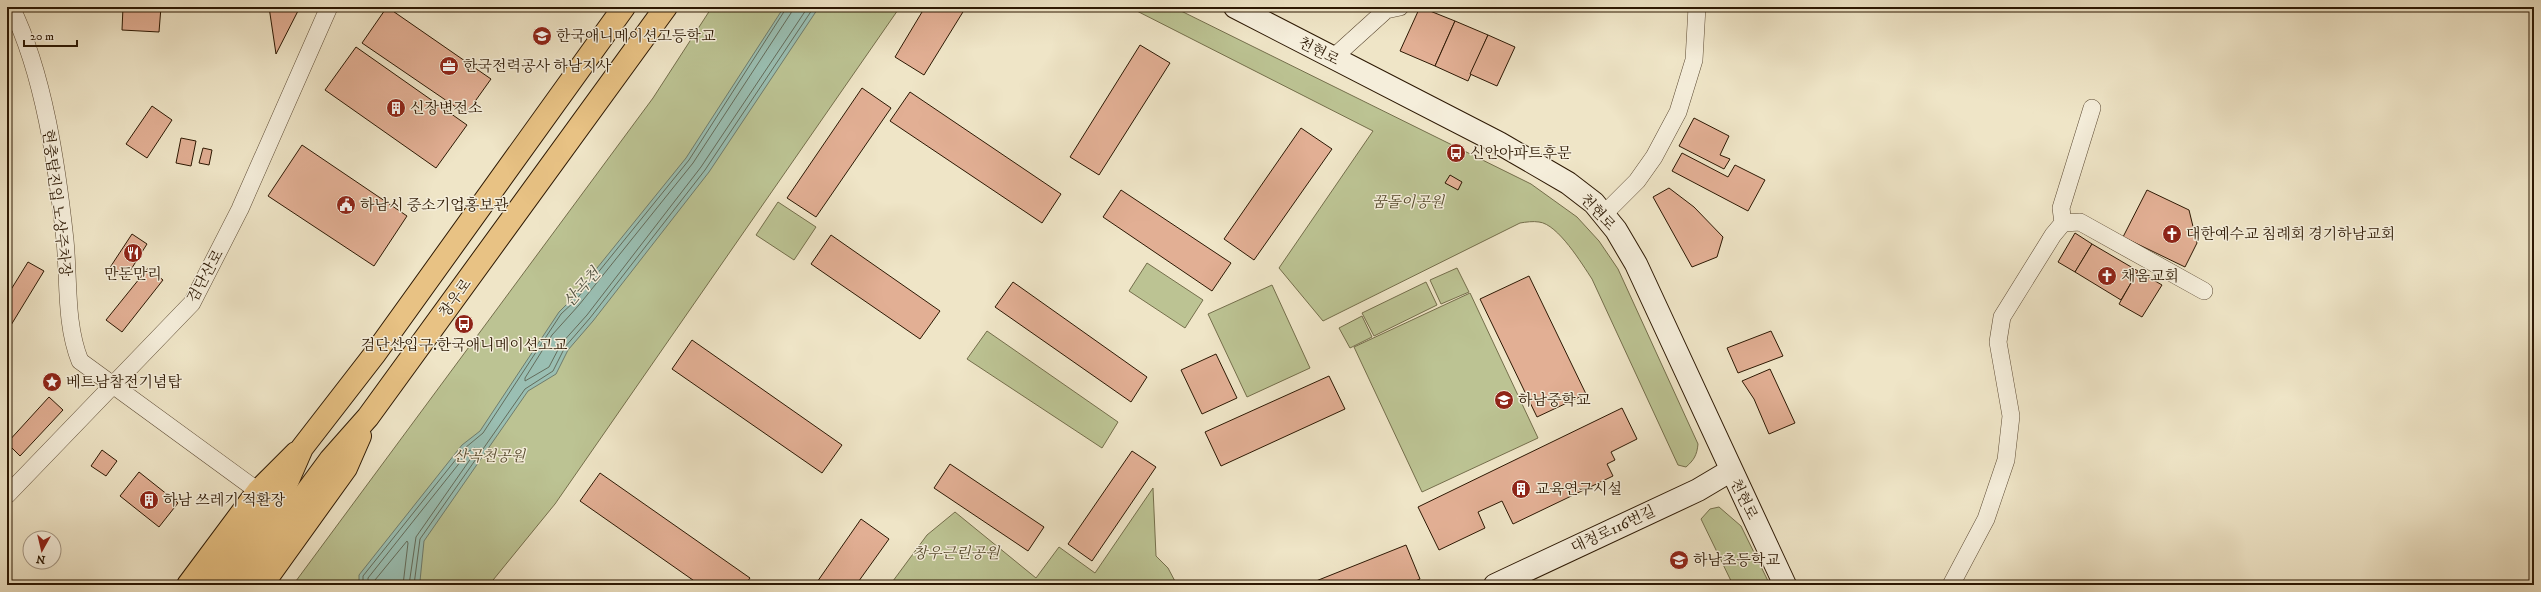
<svg xmlns="http://www.w3.org/2000/svg" width="2541" height="592" font-family="'IM FELL DW Pica','Noto Serif KR',serif">
  <style>
    .green { fill: #bcc393; stroke: #746e4b }
    .water { fill: #9abfb3; stroke: #6e7c6d }
    .lines { fill: none; stroke-linecap: round; stroke-linejoin: round }
    .shore { stroke: #636c5b; stroke-width: 1 }
    .building { fill: #e2af94; stroke: #2c1803 }
    .minor-casing { stroke: #5d4b34; stroke-width: 18 }
    .secondary-casing { stroke: #2c1803; stroke-width: 24 }
    .primary-casing { stroke: #2c1803; stroke-width: 24 }
    .minor { stroke: #f5eedb; stroke-width: 17 }
    .secondary { stroke: #f5eedb; stroke-width: 22 }
    .primary { stroke: #e8c284; stroke-width: 22 }
    .labels { text-anchor: middle; stroke-width: 3; stroke-linejoin: round; paint-order: stroke }
    .poi-label { font-size: 15px; fill: #2c1803; stroke: #f5eedb; text-anchor: start }
    .street-label { font-size: 15px; fill: #2c1803; stroke: #f5eedb }
    .park-label { font-size: 15px; font-style: italic; fill: #574b2e; stroke: #f5eedb }
    .water-label { font-size: 16px; font-style: italic; fill: #525241; stroke: #f5eedb }
  </style>
  <rect width="100%" height="100%" fill="#efe5c7"/>
  <filter id="stains"><feTurbulence type="fractalNoise" baseFrequency=".005" numOctaves="4"/><feColorMatrix values="0 0 0 0 .2 0 0 0 0 .09 0 0 0 0 .02 0 0 0 .5 -.17"/></filter>
  <radialGradient id="worn" r=".72"><stop offset=".6" stop-color="#630" stop-opacity="0"/><stop offset="1" stop-color="#630" stop-opacity=".3"/></radialGradient>
  <g class="green">
    <path d="M712 7H900L555 504 489 585H293L653 98Z"/>
    <path d="M1129 7H1173L1531 184 1577 217 1599 241 1618 269 1698 444C1697 455 1694 460 1686 467L1678 465 1592 279C1582 264 1558 224 1539 222 1533 221 1526 222 1520 223L1323 321 1279 268 1373 131Z"/>
    <path d="M778 202 816 227 794 260 756 235Z"/>
    <path d="M1147 263 1203 300 1185 328 1129 291Z"/>
    <path d="M1457 268 1469 292 1441 304 1430 280Z"/>
    <path d="M1426 282 1437 305 1374 336 1362 313Z"/>
    <path d="M1272 285 1310 368 1247 397 1208 314Z"/>
    <path d="M1470 293 1538 438 1422 492 1354 347Z"/>
    <path d="M1362 316 1372 337 1350 348 1339 328Z"/>
    <path d="M987 331 1118 422 1102 448 967 359Z"/>
    <path d="M1153 488 1156 556 1168 568 1177 585H890L927 535 955 512 1036 578 1059 547 1095 573Z"/>
    <path d="M1719 507 1741 526 1770 585H1733L1701 519 1710 509Z"/>
  </g>
  <path class="water" d="M784 7H819L709 172 593 321 568 350 556 374 528 391 424 541 420 581 417 585H359V575L462 445 480 431 559 312 572 299 686 158Z"/>
  <g class="lines">
    <g class="shore">
      <path d="M792 7 791 13 693 163 579 305 552 335 525 378V381L549 367 561 344 587 315 701 167 808 7"/>
      <path d="M363 585V576L465 448 483 433 561 314 575 301 689 160 787 7"/>
      <path d="M368 585V578L469 451 475 448 476 451 416 537 409 585"/>
      <path d="M374 585 375 580 407 541 408 543 403 585"/>
      <path d="M414 585 420 539 525 389 553 371 565 347 590 318 705 170 814 7"/>
    </g>
  </g>
  <g class="building">
    <path d="M123 7H161L159 32 122 30Z"/>
    <path d="M269 7H300L276 54Z"/>
    <path d="M387 7 491 79 466 114 362 43Z"/>
    <path d="M925 7H966L924 75 895 57Z"/>
    <path d="M1420 7 1455 21 1435 66 1400 51Z"/>
    <path d="M1455 21 1488 35 1468 81 1435 66Z"/>
    <path d="M1488 35 1515 47 1497 86 1470 74Z"/>
    <path d="M1140 45 1170 63 1099 175 1070 157Z"/>
    <path d="M356 47 467 125 436 168 325 90Z"/>
    <path d="M862 88 891 108 816 217 787 198Z"/>
    <path d="M910 92 1061 194 1042 223 890 121Z"/>
    <path d="M152 106 172 120 147 158 126 144Z"/>
    <path d="M1694 118 1729 136 1720 155 1730 159 1724 169 1679 146Z"/>
    <path d="M1301 128 1332 149 1254 260 1224 239Z"/>
    <path d="M181 138 196 141 191 166 176 163Z"/>
    <path d="M302 145 407 216 374 266 268 196Z"/>
    <path d="M203 148 212 150 209 165 199 163Z"/>
    <path d="M1682 153 1728 177 1735 165 1765 180 1748 211 1672 171Z"/>
    <path d="M1450 175 1462 182 1458 190 1445 183Z"/>
    <path d="M1669 188 1694 207 1723 237 1717 257 1692 267 1653 197Z"/>
    <path d="M1121 190 1231 263 1212 291 1103 217Z"/>
    <path d="M2147 190 2189 210 2197 243 2185 267 2123 237Z"/>
    <path d="M2075 233 2092 244 2075 272 2058 262Z"/>
    <path d="M132 234 147 244 125 279 109 269Z"/>
    <path d="M831 235 940 311 920 339 811 264Z"/>
    <path d="M2092 244 2138 271 2121 300 2075 272Z"/>
    <path d="M28 262 44 271 8 330 7 296Z"/>
    <path d="M148 268 163 280 122 332 106 320Z"/>
    <path d="M2138 271 2162 285 2142 317 2119 304Z"/>
    <path d="M1529 276 1586 394 1537 417 1480 299Z"/>
    <path d="M1013 282 1147 377 1131 402 995 307Z"/>
    <path d="M1771 331 1783 356 1738 373 1727 348Z"/>
    <path d="M692 340 842 445 822 473 672 369Z"/>
    <path d="M1216 354 1237 398 1202 414 1181 370Z"/>
    <path d="M1770 369 1795 423 1769 434 1754 399 1742 381Z"/>
    <path d="M1329 376 1345 409 1221 466 1205 432Z"/>
    <path d="M49 397 63 410 20 456 7 443Z"/>
    <path d="M1622 408 1637 439 1611 452 1615 460 1607 464 1613 476 1513 524 1502 501 1478 512 1485 528 1439 550 1418 507Z"/>
    <path d="M102 450 117 461 106 476 91 466Z"/>
    <path d="M1132 451 1156 467 1092 561 1068 544Z"/>
    <path d="M950 464 1044 527 1028 551 934 488Z"/>
    <path d="M139 472 178 503 159 527 120 496Z"/>
    <path d="M600 473 750 578 745 585H700L580 501Z"/>
    <path d="M861 519 889 539 856 585H815Z"/>
    <path d="M1406 545 1420 579 1406 585H1306Z"/>
  </g>
  <g class="lines">
    <defs>
      <g id="minor">
        <path d="M11 7C44 74 57 166 65 240 69 280 65 324 80 361L258 491"/>
        <path d="M1333 58 1386 10 1400 7"/>
        <path d="M1604 214 1637 181 1654 157 1678 112 1694 60 1697 7"/>
        <path d="M2063 223 2080 222 2204 291"/>
        <path d="M7 495 192 303 240 209 329 7"/>
        <path d="M1951 585 1986 519 2006 460 2011 416 1998 342 2002 317 2053 235 2063 223 2061 208 2092 108"/>
      </g>
      <g id="secondary">
        <path d="M1235 7 1499 143 1568 183 1594 203 1616 230 1636 264 1785 585"/>
        <path d="M1495 585 1698 490 1730 471"/>
      </g>
      <g id="primary">
        <path d="M188 585 258 491 296 453"/>
        <path d="M213 585 285 487 302 448 374 355 624 7"/>
        <path d="M238 585 330 460 368 417 666 7"/>
        <path d="M262 585 346 468 360 436"/>
      </g>
    </defs>
    <use href="#minor" class="minor-casing"/>
    <use href="#secondary" class="secondary-casing"/>
    <use href="#primary" class="primary-casing"/>
    <use href="#minor" class="minor"/>
    <use href="#secondary" class="secondary"/>
    <use href="#primary" class="primary"/>
  </g>
  <defs>
    <symbol id="school-disc" viewBox="-11 -11 22 22"><circle r="9.5" fill="#8f2418" stroke="#f5eedb"/><path d="M0-5L7-2L0 1L-7-2ZM-4 1L0 2.5L4 1V4Q0 6-4 4Z" fill="#fff"/></symbol>
    <symbol id="office-disc" viewBox="-11 -11 22 22"><circle r="9.5" fill="#8f2418" stroke="#f5eedb"/><path d="M-6-3h4V-5.5h4V-3h4V5H-6ZM-1-4.5V-3h2v-1.5ZM-6 0V1H6V0Z" fill="#fff"/></symbol>
    <symbol id="building-disc" viewBox="-11 -11 22 22"><circle r="9.5" fill="#8f2418" stroke="#f5eedb"/><path d="M-4-6H4V6H1V3H-1V6H-4ZM-2.5-4.3h1.7v1.8h-1.7ZM.8-4.3h1.7v1.8H.8ZM-2.5-1h1.7V.8h-1.7ZM.8-1h1.7V.8H.8Z" fill="#fff"/></symbol>
    <symbol id="bus-disc" viewBox="-11 -11 22 22"><circle r="9.5" fill="#8f2418" stroke="#f5eedb"/><path d="M-5-6H5V4H4V6H2V4H-2V6H-4V4H-5ZM-3.5-4V0h7V-4ZM-3.5 1.2v1.5H-2V1.2ZM2 1.2v1.5H3.5V1.2Z" fill="#fff"/></symbol>
    <symbol id="civic-disc" viewBox="-11 -11 22 22"><circle r="9.5" fill="#8f2418" stroke="#f5eedb"/><path d="M-.6-6.5H3V-4.5H.6V-3L4-1V1h2V6H-6V1h2V-1L-.6-3ZM-1.2 2.5V6h2.4V2.5Z" fill="#fff"/></symbol>
    <symbol id="church-disc" viewBox="-11 -11 22 22"><circle r="9.5" fill="#8f2418" stroke="#f5eedb"/><path d="M-1.2-6h2.4v3.5h3.3v2.4h-3.3V6h-2.4V-.1h-3.3v-2.4h3.3Z" fill="#fff"/></symbol>
    <symbol id="restaurant-disc" viewBox="-11 -11 22 22"><circle r="9.5" fill="#8f2418" stroke="#f5eedb"/><path d="M-5-6h1v4h1v-4h1v4h1v-4h1v5L-1.5 .5V6h-2V.5L-5-1ZM5-6V6H3V1.5H1.5Q1.5-4 5-6Z" fill="#fff"/></symbol>
    <symbol id="sight-disc" viewBox="-11 -11 22 22"><circle r="9.5" fill="#8f2418" stroke="#f5eedb"/><path d="M0-6L1.8-2.2L6-1.7L2.9 1.2L3.7 5.4L0 3.3L-3.7 5.4L-2.9 1.2L-6-1.7L-1.8-2.2Z" fill="#fff"/></symbol>
  </defs>
  <g fill-rule="evenodd">
    <use href="#school-disc" x="531" y="25" width="22" height="22"/>
    <use href="#office-disc" x="438" y="55" width="22" height="22"/>
    <use href="#building-disc" x="385" y="97" width="22" height="22"/>
    <use href="#bus-disc" x="1445" y="142" width="22" height="22"/>
    <use href="#civic-disc" x="335" y="194" width="22" height="22"/>
    <use href="#church-disc" x="2161" y="223" width="22" height="22"/>
    <use href="#restaurant-disc" x="122" y="242" width="22" height="22"/>
    <use href="#church-disc" x="2096" y="265" width="22" height="22"/>
    <use href="#bus-disc" x="453" y="313" width="22" height="22"/>
    <use href="#sight-disc" x="41" y="371" width="22" height="22"/>
    <use href="#school-disc" x="1493" y="389" width="22" height="22"/>
    <use href="#building-disc" x="1510" y="478" width="22" height="22"/>
    <use href="#building-disc" x="138" y="489" width="22" height="22"/>
    <use href="#school-disc" x="1668" y="549" width="22" height="22"/>
  </g>
  <g class="labels">
    <g class="poi-label">
      <text x="556" y="41">한국애니메이션고등학교</text>
      <text x="463" y="71">한국전력공사 하남지사</text>
      <text x="410" y="113">신장변전소</text>
      <text x="1470" y="158">신안아파트후문</text>
      <text x="360" y="210">하남시 중소기업홍보관</text>
      <text x="2186" y="239">대한예수교 침례회 경기하남교회</text>
      <text x="133" y="279" text-anchor="middle">만돈만리</text>
      <text x="2121" y="281">채움교회</text>
      <text x="464" y="350" text-anchor="middle">검단산입구.한국애니메이션고교</text>
      <text x="66" y="387">베트남참전기념탑</text>
      <text x="1518" y="405">하남중학교</text>
      <text x="1535" y="494">교육연구시설</text>
      <text x="163" y="505">하남 쓰레기 적환장</text>
      <text x="1693" y="565">하남초등학교</text>
    </g>
    <g class="street-label">
      <text transform="translate(1319 51) rotate(27)" y="5">천현로</text>
      <text transform="translate(57 203) rotate(83)" y="5">현충탑진입 노상주차장</text>
      <text transform="translate(1598 212) rotate(47)" y="5">천현로</text>
      <text transform="translate(205 276) rotate(-61)" y="5">검단산로</text>
      <text transform="translate(455 298) rotate(-54)" y="5">창우로</text>
      <text transform="translate(1744 499) rotate(64)" y="5">천현로</text>
      <text transform="translate(1613 529) rotate(-25)" y="5">대청로116번길</text>
    </g>
    <g class="park-label">
      <text x="1408" y="207">꿈돌이공원</text>
      <text x="489" y="461">산곡천공원</text>
      <text x="956" y="558">창우근린공원</text>
    </g>
    <g class="water-label">
      <text transform="translate(581 287) rotate(-48)" y="6">산곡천</text>
    </g>
  </g>
  <rect width="2541" height="592" fill="none" stroke="#efe5c7" stroke-width="24"/>
  <rect x="8" y="8" width="2525" height="576" fill="none" stroke="#2c1803" stroke-width="2"/>
  <rect x="12" y="12" width="2517" height="568" fill="none" stroke="#2c1803"/>
  <g transform="translate(42 550) rotate(188)"><circle r="19" fill="#f5eedb" stroke="#a59885"/>
  <path d="M0-3L7 15L0 10L-7 15Z" fill="#8f2418"/>
  <text y="-6" font-size="11" font-weight="bold" text-anchor="middle" fill="#2c1803">N</text>
  </g>
  <path d="M24 40v6h53v-6" fill="none" stroke="#2c1803" stroke-width="2"/>
  <text x="30" y="40" font-size="12" fill="#2c1803" stroke="#f5eedb" stroke-width="3" paint-order="stroke">20 m</text>
  <rect width="100%" height="100%" filter="url(#stains)"/>
  <rect width="100%" height="100%" fill="url(#worn)"/>
</svg>
